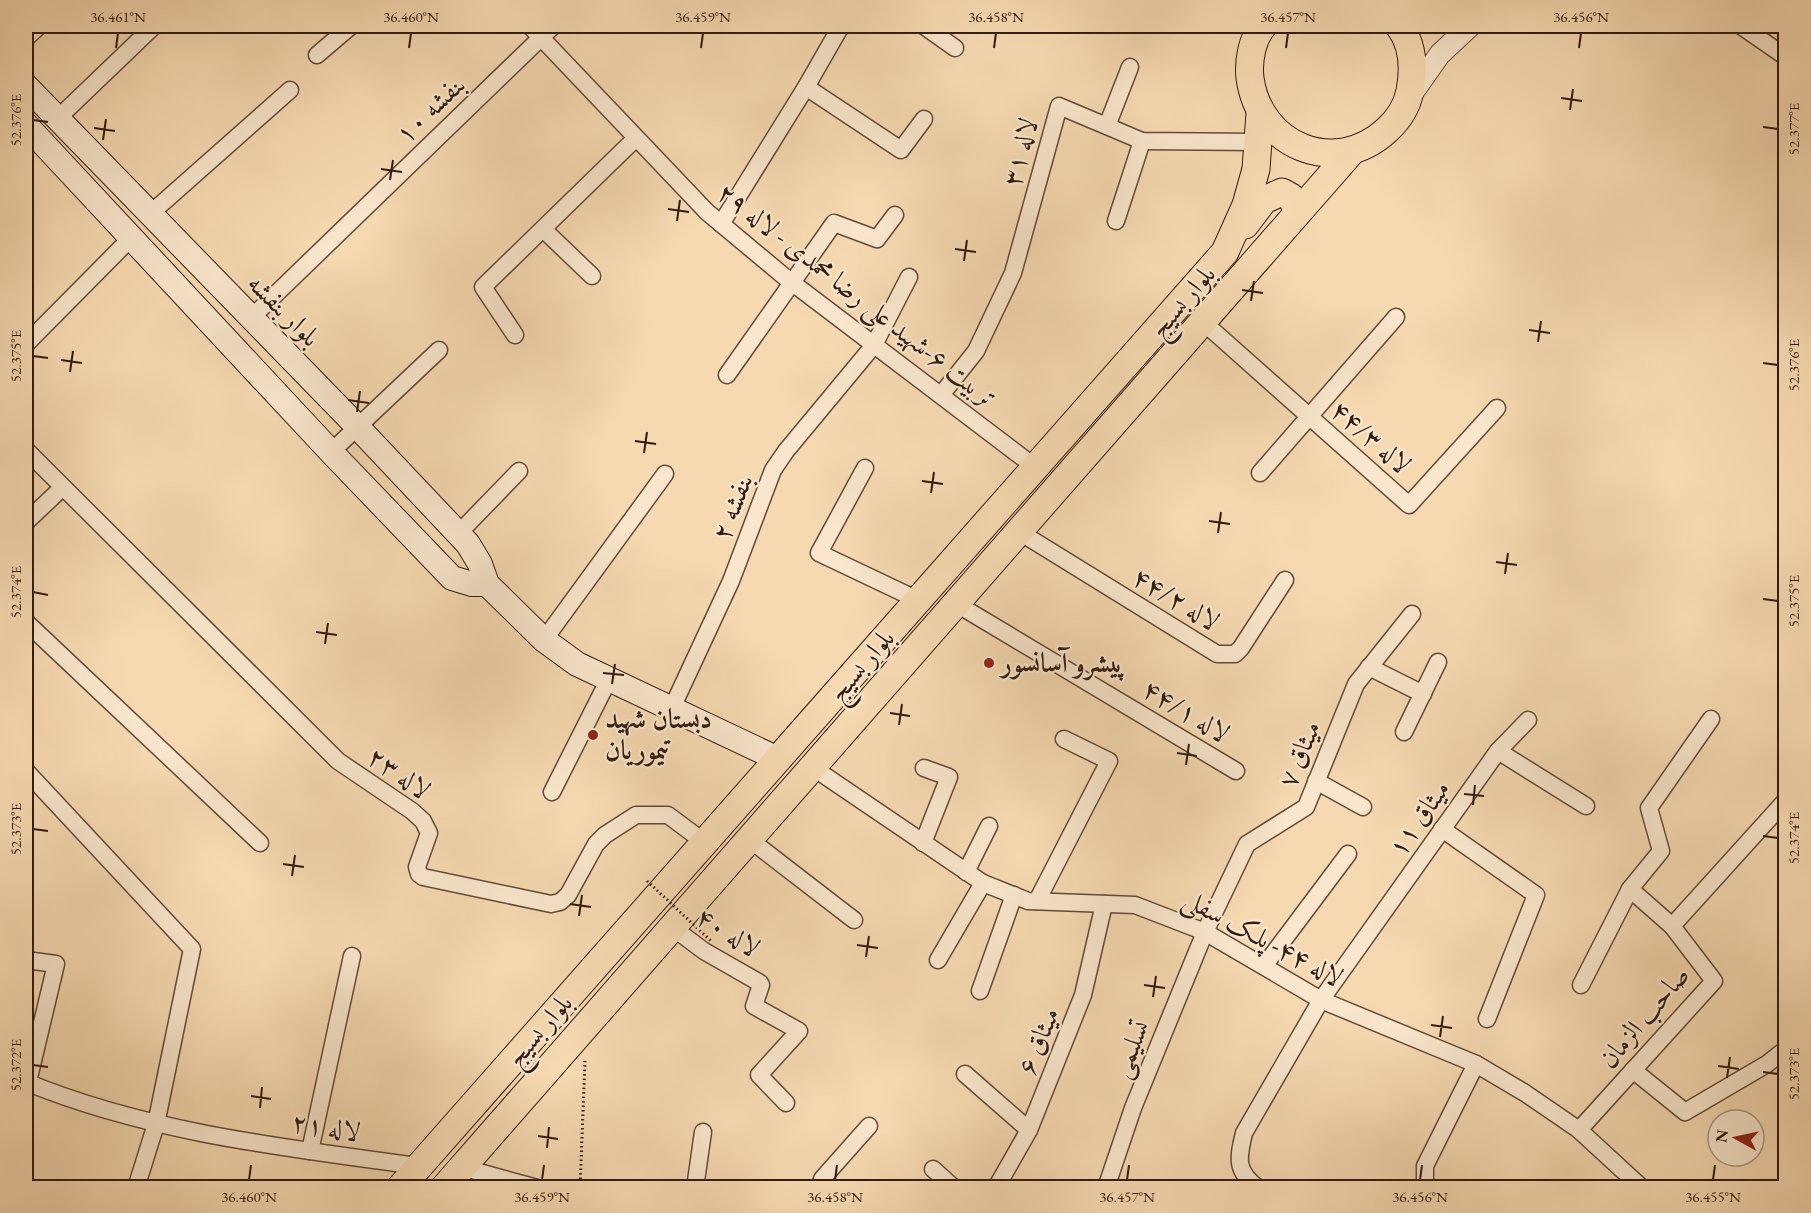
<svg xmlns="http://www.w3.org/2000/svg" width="1811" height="1213" font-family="'EB Garamond',Amiri,serif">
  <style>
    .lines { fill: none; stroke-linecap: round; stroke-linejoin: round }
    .minor-casing { stroke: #624a39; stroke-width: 19 }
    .tertiary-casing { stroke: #624a39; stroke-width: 23 }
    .secondary-casing { stroke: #311b11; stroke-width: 26 }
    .primary-casing { stroke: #311b11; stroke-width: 29 }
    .path { stroke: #311b11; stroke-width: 3; stroke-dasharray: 1.5 3; stroke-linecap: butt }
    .minor { stroke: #f9e6cc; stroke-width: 16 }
    .tertiary { stroke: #f9e6cc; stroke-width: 21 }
    .secondary { stroke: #f9e6cc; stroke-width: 24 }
    .primary { stroke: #f6d9b1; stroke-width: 27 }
    .path-bridge { stroke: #311b11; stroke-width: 3; stroke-dasharray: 1.5 3; stroke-linecap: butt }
    .ticks { fill: none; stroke: #311b11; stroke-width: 2 }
    .poi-dot { fill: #8f2418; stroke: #f9e6cc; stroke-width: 2 }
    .labels { text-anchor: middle; stroke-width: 4.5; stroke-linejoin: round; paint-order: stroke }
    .street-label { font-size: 27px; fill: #311b11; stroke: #f9e6cc }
    .poi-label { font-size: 27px; font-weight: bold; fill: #311b11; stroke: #f9e6cc; text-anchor: start }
    .neatline { fill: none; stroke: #311b11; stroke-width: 2 }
    .ticks-label { font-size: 15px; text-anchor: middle; fill: #311b11 }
  </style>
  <rect width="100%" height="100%" fill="#f6d9b1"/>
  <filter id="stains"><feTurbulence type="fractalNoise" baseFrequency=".00333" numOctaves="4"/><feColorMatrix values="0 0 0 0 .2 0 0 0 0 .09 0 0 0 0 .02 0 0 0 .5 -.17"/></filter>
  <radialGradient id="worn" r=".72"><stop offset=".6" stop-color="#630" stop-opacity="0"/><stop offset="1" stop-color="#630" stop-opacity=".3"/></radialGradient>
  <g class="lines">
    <defs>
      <g id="minor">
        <path d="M530 26 707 212 786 278 1035 467"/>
        <path d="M924 26 955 48"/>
        <path d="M1741 26 1786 57"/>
        <path d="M26 38 39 26"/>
        <path d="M317 55 351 26"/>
        <path d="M806 87 901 150 924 119"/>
        <path d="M57 119 154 26"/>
        <path d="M1107 126 1130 67"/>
        <path d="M150 214 290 90"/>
        <path d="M1116 221 1142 141"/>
        <path d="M721 224 806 87 841 26"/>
        <path d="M543 229 592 276"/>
        <path d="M250 319 553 26"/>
        <path d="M1202 321 1409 505 1497 408"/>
        <path d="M515 335 483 287 636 138"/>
        <path d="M26 344 131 238"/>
        <path d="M727 375 834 223 877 239 895 215"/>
        <path d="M941 395 976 351 1013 273 1059 106 1142 141 1259 142"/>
        <path d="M26 450 338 761 412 811 423 821 429 833 417 867 419 874 423 877 551 904 560 902 568 895 596 844 605 835 636 815H668L704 842"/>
        <path d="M331 452 439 350"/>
        <path d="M865 468 819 553 918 600"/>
        <path d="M1260 473 1396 317"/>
        <path d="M26 522 62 488"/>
        <path d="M1018 531 1217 654H1235L1241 648 1285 580"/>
        <path d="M458 534 519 471"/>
        <path d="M955 603 1236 771"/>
        <path d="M26 622 260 843"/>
        <path d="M544 640 665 474"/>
        <path d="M1369 667 1423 694"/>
        <path d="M672 708 731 581 773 470 786 451 874 345 909 277"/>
        <path d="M1404 732 1438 662"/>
        <path d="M1498 751 1528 720"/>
        <path d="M812 767 983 883 1028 901 1135 905 1205 932 1321 1000 1476 1064 1525 1093 1579 1130 1642 1188"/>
        <path d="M26 771 192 949 156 1124 136 1188"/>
        <path d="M1316 781 1363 807"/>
        <path d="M552 792 609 679"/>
        <path d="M1442 829 1536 895 1487 1019"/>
        <path d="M749 839 854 920"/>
        <path d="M923 843 949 777 924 768"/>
        <path d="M966 872 989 826"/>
        <path d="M1037 901 1109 761 1064 739"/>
        <path d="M1672 926 1630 889 1661 851 1649 808 1711 719"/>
        <path d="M672 927 704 951 760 983 761 985 754 1006 799 1031 759 1075 786 1103"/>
        <path d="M26 960 56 964 28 1082"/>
        <path d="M938 960 983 883"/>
        <path d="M1264 966 1348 854"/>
        <path d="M1581 985 1630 889"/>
        <path d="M980 991 1014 895"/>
        <path d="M1633 1070 1685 1112 1767 1064 1786 1049"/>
        <path d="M965 1074 1029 1130"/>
        <path d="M26 1082C150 1133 286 1148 418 1166"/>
        <path d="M1579 1130 1714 981 1672 926 1786 800"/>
        <path d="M310 1151 352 956"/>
        <path d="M461 1167 537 1188"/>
        <path d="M933 1169 954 1188"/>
        <path d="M695 1188 703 1132"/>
        <path d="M820 1188 822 1179 869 1126"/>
        <path d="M996 1188 1029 1130 1083 995 1104 904"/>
        <path d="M1106 1188 1133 1108 1205 932 1247 844 1306 807 1356 684 1412 614"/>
        <path d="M1258 1188C1235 1171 1238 1158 1244 1133L1321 1000 1498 751 1586 806"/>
        <path d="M1425 1188V1166L1476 1064"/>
      </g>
      <path id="tertiary" d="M1409 98 1440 54 1470 26"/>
      <g id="secondary">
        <path d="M26 86 350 419 468 544 480 564 487 584 544 640 577 664 778 759"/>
        <path d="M26 125 331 452 452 578 472 584H487"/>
      </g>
      <g id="primary">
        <path d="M1263 26C1252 39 1248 61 1250 78 1259 146 1335 178 1387 130 1398 120 1407 106 1410 91 1414 69 1413 44 1399 26"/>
        <path d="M1245 225 1264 200 1282 192 1291 197 1298 211"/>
        <path d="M400 1188 1225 252 1246 205 1256 169 1260 113"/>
        <path d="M444 1188 1352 151"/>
      </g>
    </defs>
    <use href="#minor" class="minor-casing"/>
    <use href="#tertiary" class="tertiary-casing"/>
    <use href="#secondary" class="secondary-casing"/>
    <use href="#primary" class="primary-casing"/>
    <path class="path" d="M580 1188 585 1061"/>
    <use href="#minor" class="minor"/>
    <use href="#tertiary" class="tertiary"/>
    <use href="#secondary" class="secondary"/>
    <use href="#primary" class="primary"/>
    <path class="path-bridge" d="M647 881 711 941"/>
  </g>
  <path class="ticks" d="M116 48 118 33M409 48 411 33M701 48 703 33M994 48 996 33M1286 48 1288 33M1579 48 1581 33M1561 98 1582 101M1570 110 1573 89M33 120 48 122M1763 127 1778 129M94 128 115 131M103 140 106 119M381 169 402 172M390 180 393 160M668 209 689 212M677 221 680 200M955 249 976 252M964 261 967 240M1242 290 1263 293M1251 301 1254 281M1529 330 1550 333M1538 342 1541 321M33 356 48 358M61 360 82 363M1763 363 1778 365M70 372 73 351M348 400 369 403M357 412 360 391M635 441 656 444M644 453 647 432M922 481 943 484M931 493 934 472M1209 521 1230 524M1218 533 1221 512M1496 562 1517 565M1505 574 1508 553M33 592 48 595M1763 599 1778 601M316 632 337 635M325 644 328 623M603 673 624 675M612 684 615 664M890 713 910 716M899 725 902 704M1177 753 1197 756M1186 765 1189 744M1464 794 1484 796M1473 805 1475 785M33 829 48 831M1763 836 1778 838M283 864 304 867M292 876 295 855M570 904 591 907M579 916 582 895M857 945 878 948M866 957 869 936M1144 985 1165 988M1153 997 1156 976M1431 1025 1452 1028M1440 1037 1443 1016M33 1065 48 1067M1718 1066 1739 1069M1763 1072 1778 1074M1727 1078 1730 1057M251 1096 271 1099M260 1108 262 1087M538 1136 558 1139M547 1148 549 1127M249 1180 251 1165M542 1180 544 1165M835 1180 837 1165M1127 1180 1129 1165M1420 1180 1422 1165M1713 1180 1715 1165"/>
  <g class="poi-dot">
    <circle cx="989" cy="663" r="6"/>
    <circle cx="593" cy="735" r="6"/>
  </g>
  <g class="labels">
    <g class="street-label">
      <text transform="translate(430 109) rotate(-44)" y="9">بنفشه ۱۰</text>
      <text transform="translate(1020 152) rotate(-75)" y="9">لاله ۳۱</text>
      <text transform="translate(857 295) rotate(38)" y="9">تربیت ۶-شهید علی رضا محمدی - لاله ۲۹</text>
      <text transform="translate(1182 301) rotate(-49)" y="9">بلوار بسیج</text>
      <text transform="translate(284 310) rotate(45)" y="9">بلوار بنفشه</text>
      <text transform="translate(1371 437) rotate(41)" y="9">لاله ۴۴/۳</text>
      <text transform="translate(732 507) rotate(-69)" y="9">بنفشه ۲</text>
      <text transform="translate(1176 599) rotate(31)" y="9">لاله ۴۴/۲</text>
      <text transform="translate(861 665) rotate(-49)" y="9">بلوار بسیج</text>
      <text transform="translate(1186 711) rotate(31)" y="9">لاله ۴۴/۱</text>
      <text transform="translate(1299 754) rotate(-67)" y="9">میثاق ۷</text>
      <text transform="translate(399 773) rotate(35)" y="9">لاله ۲۳</text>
      <text transform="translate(1419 818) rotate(-55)" y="9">میثاق ۱۱</text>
      <text transform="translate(728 932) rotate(32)" y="9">لاله ۴۰</text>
      <text transform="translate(1263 938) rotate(28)" y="9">لاله ۴۴- پلک سفلی</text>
      <text transform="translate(1644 1017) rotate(-50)" y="9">صاحب الزمان</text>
      <text transform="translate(539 1030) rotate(-49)" y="9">بلوار بسیج</text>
      <text transform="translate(1038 1041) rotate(-68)" y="9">میثاق ۶</text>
      <text transform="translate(1130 1049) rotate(-68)" y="9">تسلیمی</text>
      <text transform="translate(326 1127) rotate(9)" y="9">لاله ۲۱</text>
    </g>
    <g class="poi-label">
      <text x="1001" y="672">پیشرو آسانسور</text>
      <text x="605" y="728">دبستان شهید<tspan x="605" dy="31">تیموریان</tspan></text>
    </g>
  </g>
  <rect width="1811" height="1213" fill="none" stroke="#f6d9b1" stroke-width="66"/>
  <g transform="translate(1736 1138) rotate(278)"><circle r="28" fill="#f9e6cc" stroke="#a99581" stroke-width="1.5"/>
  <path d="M0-4.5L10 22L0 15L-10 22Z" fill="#8f2418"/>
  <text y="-9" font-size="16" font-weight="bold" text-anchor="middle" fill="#311b11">N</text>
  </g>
  <rect x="33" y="33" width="1745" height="1147" class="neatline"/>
  <g class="ticks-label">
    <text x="118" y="22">36.461°N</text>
    <text x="411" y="22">36.460°N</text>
    <text x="703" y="22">36.459°N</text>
    <text x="996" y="22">36.458°N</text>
    <text x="1288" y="22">36.457°N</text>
    <text x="1581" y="22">36.456°N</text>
    <text transform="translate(16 120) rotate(-90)" y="5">52.376°E</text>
    <text transform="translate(1794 129) rotate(-90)" y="5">52.377°E</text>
    <text transform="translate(16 356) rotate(-90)" y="5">52.375°E</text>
    <text transform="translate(1794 365) rotate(-90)" y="5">52.376°E</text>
    <text transform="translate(16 592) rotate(-90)" y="5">52.374°E</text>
    <text transform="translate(1794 601) rotate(-90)" y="5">52.375°E</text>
    <text transform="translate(16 829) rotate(-90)" y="5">52.373°E</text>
    <text transform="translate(1794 838) rotate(-90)" y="5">52.374°E</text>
    <text transform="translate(16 1065) rotate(-90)" y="5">52.372°E</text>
    <text transform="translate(1794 1074) rotate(-90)" y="5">52.373°E</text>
    <text x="249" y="1202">36.460°N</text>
    <text x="542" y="1202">36.459°N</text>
    <text x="835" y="1202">36.458°N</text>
    <text x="1127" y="1202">36.457°N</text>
    <text x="1420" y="1202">36.456°N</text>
    <text x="1713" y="1202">36.455°N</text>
  </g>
  <rect width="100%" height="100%" filter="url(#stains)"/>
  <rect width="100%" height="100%" fill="url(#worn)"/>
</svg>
